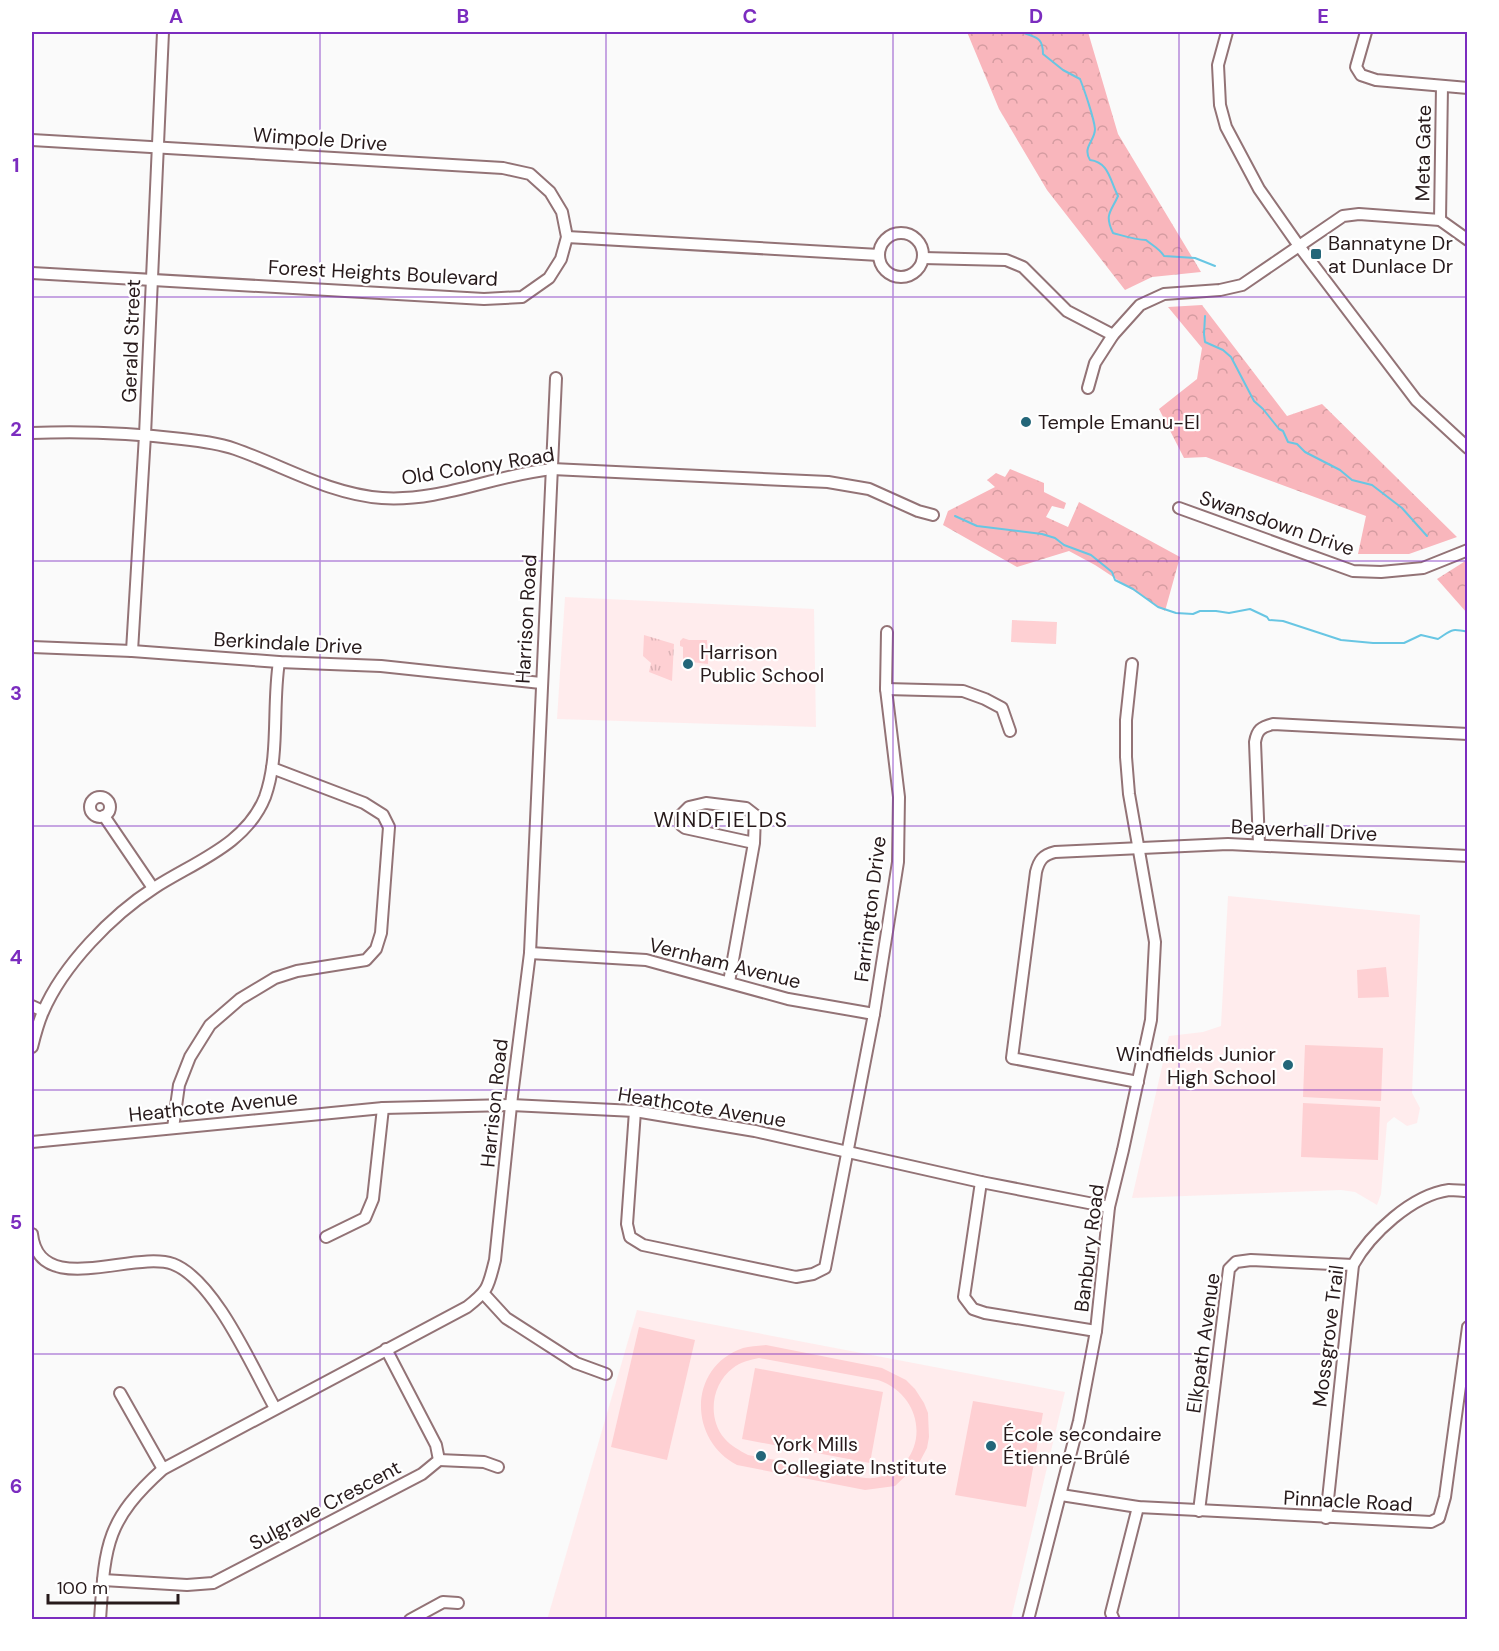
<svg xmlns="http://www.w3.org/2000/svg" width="1499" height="1651" font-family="'DM Sans',sans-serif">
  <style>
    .built { fill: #ffeced }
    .forest { fill: url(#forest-crowns) }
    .park { fill: url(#park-tufts) }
    .garden { fill: #fed0d3; fill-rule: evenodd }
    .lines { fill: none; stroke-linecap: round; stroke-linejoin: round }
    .stream { stroke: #68c6e3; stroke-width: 2 }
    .minor-casing { stroke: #937376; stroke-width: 14 }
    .minor { stroke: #fff; stroke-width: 10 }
    .grid { fill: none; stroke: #7b2cbf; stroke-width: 1.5; stroke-opacity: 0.55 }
    .poi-dot { fill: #236679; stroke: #fff; stroke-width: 2 }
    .labels { text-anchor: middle; stroke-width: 4.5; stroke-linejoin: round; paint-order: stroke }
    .street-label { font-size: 20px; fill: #271a1b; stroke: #fff }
    .poi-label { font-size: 20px; fill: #271a1b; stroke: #fff; text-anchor: start }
    .neighbourhood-label { font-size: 21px; letter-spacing: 1.5px; fill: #271a1b; stroke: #fff }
    .neatline { fill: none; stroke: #7b2cbf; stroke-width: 2 }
    .grid-label { font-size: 20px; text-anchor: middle; font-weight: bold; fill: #7b2cbf }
  </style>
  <defs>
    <pattern id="forest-crowns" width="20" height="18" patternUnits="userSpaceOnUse" patternTransform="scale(1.5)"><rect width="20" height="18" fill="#f9b6bc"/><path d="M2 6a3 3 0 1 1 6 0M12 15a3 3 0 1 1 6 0" fill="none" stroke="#d59ca1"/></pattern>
    <pattern id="park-tufts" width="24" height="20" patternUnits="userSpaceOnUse" patternTransform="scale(1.5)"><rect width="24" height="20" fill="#fed0d3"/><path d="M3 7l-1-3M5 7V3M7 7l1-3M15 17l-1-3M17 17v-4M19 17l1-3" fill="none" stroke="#dab2b5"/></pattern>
  </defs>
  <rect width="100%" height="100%" fill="#fafafa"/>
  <g class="built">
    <path d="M565 597 814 609 816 727 557 719Z"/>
    <path d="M1228 896 1420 915 1412 1093 1420 1108 1417 1123 1407 1126 1394 1117 1387 1123 1381 1194 1377 1205 1355 1192 1341 1190 1132 1198 1169 1036 1203 1032 1221 1026Z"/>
    <path d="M637 1310 1065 1392 1011 1619 547 1620Z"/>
  </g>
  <g class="forest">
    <path d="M967 32H1088L1118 134 1201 272 1152 277 1125 290 1047 190 999 109Z"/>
    <path d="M1202 305 1287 416 1322 404 1457 537 1409 554H1358L1366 516 1206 457 1184 458 1159 409 1197 379 1202 348 1168 307Z"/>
    <path d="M1010 469 1044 483V492L1066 503 1064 509 1052 506 1046 517 1068 527 1079 502 1180 557 1165 611 1095 565 1069 551 1017 567 943 525 948 511 995 487 987 480 996 473 1005 477Z"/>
    <path d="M1467 560V613L1437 579Z"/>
  </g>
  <path class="park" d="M644 635 674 644 672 681 649 672 651 663 643 656Z"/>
  <g class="garden">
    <path d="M1012 620 1057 622 1056 644 1011 642Z"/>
    <path d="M683 638 689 640H707L708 664 683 661V647L680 646V641Z"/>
    <path d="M1386 967 1389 997 1358 998 1357 970Z"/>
    <path d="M1305 1045 1383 1048 1381 1101 1303 1097Z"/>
    <path d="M1303 1103 1380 1107 1378 1160 1301 1157Z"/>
    <path d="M639 1327 695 1340 667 1460 611 1447Z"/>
    <path d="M766 1345 882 1368 906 1380 915 1389 924 1403 928 1413 929 1437 927 1448 919 1463 895 1486 865 1490 737 1465C688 1439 688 1367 743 1348 750 1346 759 1346 766 1345ZM759 1358 878 1380C931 1398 929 1470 874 1478 861 1479 846 1474 833 1471 805 1466 776 1460 748 1455 739 1450 731 1446 725 1439 707 1419 711 1384 733 1368 740 1362 750 1360 759 1358Z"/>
    <path d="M755 1368 883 1392 870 1463 742 1439Z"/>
    <path d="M973 1401 1043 1413 1026 1507 955 1495Z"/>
  </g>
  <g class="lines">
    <g class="stream">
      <path d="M1022 32C1035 38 1043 36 1043 54L1063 70 1080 79C1084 89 1094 118 1095 129 1095 141 1082 147 1090 160 1109 162 1110 181 1118 196 1111 212 1104 214 1113 233 1124 236 1136 240 1146 240 1153 246 1159 248 1164 256L1195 258 1215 266"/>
      <path d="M1205 316 1204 334 1205 342 1223 350 1231 357 1254 401 1263 409 1279 429 1283 431 1288 442 1297 444 1305 452 1340 470 1352 480 1372 485 1402 508 1427 536"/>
      <path d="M955 516 977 526 1042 534 1055 538 1064 545 1091 555 1112 572 1115 580 1133 589 1158 607 1176 613 1193 614 1200 611H1216L1229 613 1250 609 1267 617 1269 620 1283 621 1341 640 1373 643H1404L1421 635 1438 639C1452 630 1450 628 1468 632"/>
    </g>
    <defs>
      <g id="minor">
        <path d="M1227 32 1218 65 1220 105 1226 127 1259 189 1299 246 1416 400 1468 448"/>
        <path d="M1366 32 1356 67 1361 75 1376 80 1468 88"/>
        <path d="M32 140 503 168 530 174 550 192 562 212 567 237 561 259 549 278 522 297 484 299 32 273"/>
        <path d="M1440 220 1442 86"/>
        <circle cx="901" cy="255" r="22"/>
        <path d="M567 237 879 255"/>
        <path d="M923 258 1006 260 1023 267 1067 311 1113 335"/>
        <path d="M1088 388 1095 363 1113 335 1140 305 1164 294 1220 290 1242 285 1343 216 1359 214 1440 220 1468 240"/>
        <path d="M32 433C82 431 132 433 182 439 200 441 218 443 235 449 284 466 329 494 382 498 441 502 494 475 552 469L828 482 869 489 918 511 933 515"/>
        <path d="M1179 508 1353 571 1381 572 1423 568 1468 550"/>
        <path d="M32 647 132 651 279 662 381 666 541 683"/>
        <path d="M132 651 145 435 163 32"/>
        <path d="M886 689 963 691 985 699 1002 708 1010 731"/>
        <circle cx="100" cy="807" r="10"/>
        <path d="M104 816 153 888"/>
        <path d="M1259 844 1255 742C1257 730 1261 727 1273 724L1468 734"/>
        <path d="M530 953 646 960 788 999 874 1014"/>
        <path d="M729 982 754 843 755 815 746 808 706 803 689 807 681 815V825L685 828 754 843"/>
        <path d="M32 1006 43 1011"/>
        <path d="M32 1047C35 1035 38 1023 43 1012 63 965 112 915 154 888 194 862 246 845 265 797 280 755 272 706 279 662"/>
        <path d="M1138 1082 1012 1058 1036 872C1039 860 1043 855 1055 852L1228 844 1468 856"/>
        <path d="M635 1111 627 1224 630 1237 643 1245 796 1277 813 1274 825 1268 874 1014 898 862 899 797 886 689 887 632"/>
        <path d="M173 1128 179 1085 190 1057 210 1025 240 999 275 978 297 971 366 960 376 949 381 933 389 827 383 815 364 803 272 768"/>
        <path d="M32 1142 383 1108 511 1105 635 1111 755 1131 981 1182 1109 1207"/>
        <path d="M981 1182 964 1297 973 1309 985 1313 1096 1331"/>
        <path d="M32 1234C39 1299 133 1250 173 1264 215 1280 253 1369 275 1408"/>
        <path d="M326 1237 365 1218 373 1199 383 1108"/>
        <path d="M484 1294 506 1318 576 1363 606 1374"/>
        <path d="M120 1393 163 1469"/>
        <path d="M439 1460 484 1462 498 1467"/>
        <path d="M1061 1495 1138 1507 1431 1522 1439 1518 1445 1497 1468 1327"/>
        <path d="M1199 1511 1229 1269 1236 1262 1251 1260 1353 1265"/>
        <path d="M1326 1518 1353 1265C1370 1234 1412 1195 1449 1190 1455 1190 1462 1191 1468 1191"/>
        <path d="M103 1580 187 1585 213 1583 422 1474 439 1460 436 1445 386 1349"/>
        <path d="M100 1620C105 1546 105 1521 163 1469L467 1307C489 1290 488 1287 495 1260L512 1096 530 953 556 378"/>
        <path d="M410 1620 443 1602 458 1603"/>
        <path d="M1028 1620 1079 1421 1096 1331 1109 1207 1123 1150 1151 1020 1155 942 1129 794 1126 757V720L1132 664"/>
        <path d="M1114 1620 1111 1613 1138 1507"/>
      </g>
    </defs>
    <use href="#minor" class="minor-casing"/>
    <use href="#minor" class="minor"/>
  </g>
  <path class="grid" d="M320 32V1620M606 32V1620M893 32V1620M1179 32V1620M32 297H1468M32 561H1468M32 826H1468M32 1090H1468M32 1354H1468"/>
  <g class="poi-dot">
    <rect x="1310" y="248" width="12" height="12" rx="3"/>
    <circle cx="1026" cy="422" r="6"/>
    <circle cx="688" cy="664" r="6"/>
    <circle cx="1288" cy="1065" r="6"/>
    <circle cx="991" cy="1446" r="6"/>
    <circle cx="761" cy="1456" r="6"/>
  </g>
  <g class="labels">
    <g class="street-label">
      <text transform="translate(320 139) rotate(4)" y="7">Wimpole Drive</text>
      <text transform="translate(1423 153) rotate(-89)" y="7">Meta Gate</text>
      <text transform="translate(383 273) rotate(3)" y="7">Forest Heights Boulevard</text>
      <text transform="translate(131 341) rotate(-88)" y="7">Gerald Street</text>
      <text transform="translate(478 466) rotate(-9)" y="7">Old Colony Road</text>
      <text transform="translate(1277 523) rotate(19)" y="7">Swansdown Drive</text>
      <text transform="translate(526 619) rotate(-87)" y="7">Harrison Road</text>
      <text transform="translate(288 643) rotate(3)" y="7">Berkindale Drive</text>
      <text transform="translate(1304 830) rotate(3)" y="7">Beaverhall Drive</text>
      <text transform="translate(870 909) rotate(-83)" y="7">Farrington Drive</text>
      <text transform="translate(725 963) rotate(14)" y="7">Vernham Avenue</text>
      <text transform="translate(494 1103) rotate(-84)" y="7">Harrison Road</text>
      <text transform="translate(213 1106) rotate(-6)" y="7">Heathcote Avenue</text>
      <text transform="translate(702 1107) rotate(9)" y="7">Heathcote Avenue</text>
      <text transform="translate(1089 1248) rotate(-83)" y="7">Banbury Road</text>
      <text transform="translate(1328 1336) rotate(-83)" y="7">Mossgrove Trail</text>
      <text transform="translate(1203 1343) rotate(-82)" y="7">Elkpath Avenue</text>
      <text transform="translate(1348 1501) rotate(3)" y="7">Pinnacle Road</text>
      <text transform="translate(325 1505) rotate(-28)" y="7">Sulgrave Crescent</text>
    </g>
    <g class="poi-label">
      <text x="1328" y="250">Bannatyne Dr<tspan x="1328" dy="23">at Dunlace Dr</tspan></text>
      <text x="1038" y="429">Temple Emanu-El</text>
      <text x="700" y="659">Harrison<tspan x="700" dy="23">Public School</tspan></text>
      <text x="1276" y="1061" text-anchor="end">Windfields Junior<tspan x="1276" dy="23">High School</tspan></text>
      <text x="1003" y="1441">École secondaire<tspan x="1003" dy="23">Étienne-Brûlé</tspan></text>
      <text x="773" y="1451">York Mills<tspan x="773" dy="23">Collegiate Institute</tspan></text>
    </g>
    <g class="neighbourhood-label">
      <text x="721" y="827">WINDFIELDS</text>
    </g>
  </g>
  <rect width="1499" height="1651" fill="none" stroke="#ffffff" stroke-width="66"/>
  <path d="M48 1594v9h130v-9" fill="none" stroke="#271a1b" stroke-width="3"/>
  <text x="57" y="1594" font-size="18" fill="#271a1b" stroke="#ffffff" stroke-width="4.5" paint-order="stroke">100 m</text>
  <rect x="33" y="33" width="1433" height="1585" class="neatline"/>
  <g class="grid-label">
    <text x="176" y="23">A</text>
    <text x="463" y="23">B</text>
    <text x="750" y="23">C</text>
    <text x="1036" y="23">D</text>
    <text x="1323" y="23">E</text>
    <text x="16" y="172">1</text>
    <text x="16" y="436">2</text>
    <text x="16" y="700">3</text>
    <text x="16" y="964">4</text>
    <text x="16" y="1229">5</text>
    <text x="16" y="1493">6</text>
  </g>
</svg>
